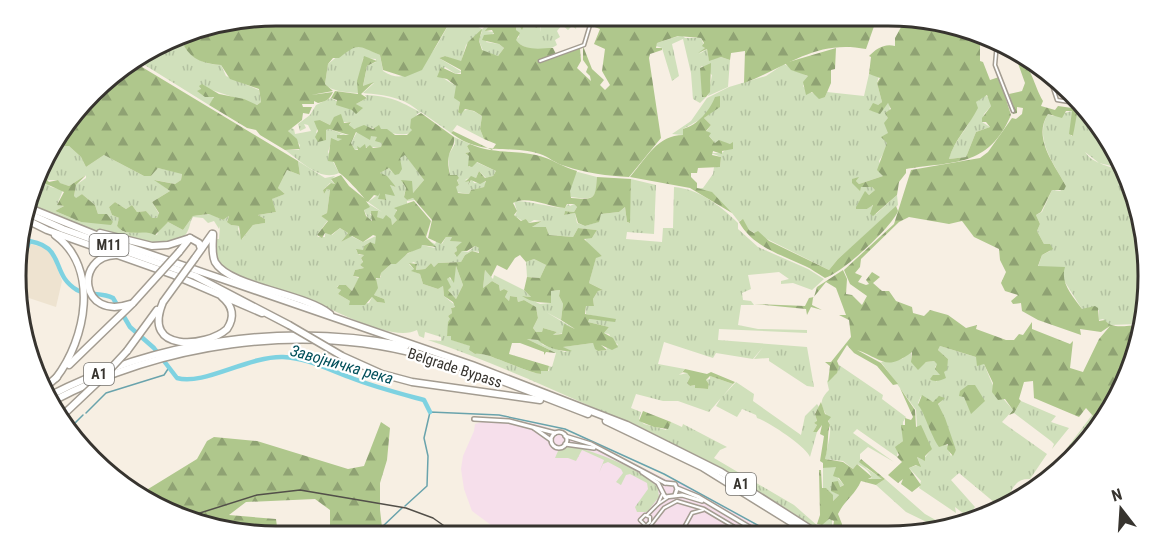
<svg xmlns="http://www.w3.org/2000/svg" width="1163" height="551" viewBox="0 0 1163 551" font-family="'Roboto Condensed',sans-serif">
	<defs>
		<pattern id="grass-tufts" width="24" height="20" patternUnits="userSpaceOnUse" patternTransform="scale(1.5)"><rect width="24" height="20" fill="#d0e0bb"/><path d="M3 7l-1-3M5 7V3M7 7l1-3M15 17l-1-3M17 17v-4M19 17l1-3" fill="none" stroke="#b3c1a1"/></pattern>
		<pattern id="forest-firs" width="22" height="20" patternUnits="userSpaceOnUse" patternTransform="scale(1.5)"><rect width="22" height="20" fill="#afc78c"/><path d="M5 1l3.5 6h-7zM16 11l3.5 6h-7z" fill="#8fa273"/></pattern>
	</defs>
	<rect width="100%" height="100%" fill="#f7efe3"/>
	<!-- commercial -->
	<path fill="#f6dfeb" d="M501,417L540,425L585,439L664,478L678,482L764,530L762,534L511,535L491,525L472,511L464,489L461,469L463,456L474,431L475,424Z"/>
	<!-- built -->
	<path fill="#eee3d0" d="M20,241L45,248L53,257L62,281L56,307L23,296L22,291L18,289Z"/>
	<!-- grass -->
	<g fill="url(#grass-tufts)" fill-rule="evenodd">
		<path d="M555,15H578L576,29L572,26L568,30L562,25L557,31L560,37L555,40L557,45C545,53 525,51 515,40L519,37L516,30L518,24L530,20L535,26L540,23L541,32V23Z"/>
		<path d="M457,16L482,29L488,24L486,31L494,32L486,42L499,44L504,48L498,56L484,53L479,41L482,31L466,45L461,62L445,56L439,58L462,72L456,74L445,67L438,75L456,86L460,102L458,112C468,108 473,110 482,116L480,129L484,139L457,125L451,133L421,112L417,114L411,133C390,139 376,122 353,129L349,126L351,122H333L330,125L320,120L316,133L329,129L349,136L340,134L342,140L331,143L328,152L339,173C320,182 301,161 285,150H299L300,145L288,131L290,128L294,129L295,134L311,131L308,125L304,124L306,128L300,131L298,124L310,115L316,105L331,98L347,107H358L356,104L367,98L365,95C391,96 399,101 420,112C403,97 386,95 363,93L374,83L363,87L367,66L376,62V59L363,58L358,93C345,92 333,92 325,84L328,64L349,47L362,46L380,55L383,71C416,93 438,43 451,20Z"/>
		<path d="M186,32L184,46C195,59 203,64 221,65L226,76L259,90L261,102L257,105L200,86L201,92L214,98L209,105L135,59Z"/>
		<path d="M682,35L685,38H701L705,48L699,54L707,49L709,60L721,57L730,60L728,87L708,96L712,75L702,66L700,68L706,97L700,103L693,99L691,73L683,39L672,44L679,76L672,81L662,48L656,46L657,43Z"/>
		<path d="M784,64L809,77L803,86L809,92L825,97L827,92L864,96L869,74L879,76L877,83L882,102L870,111H878L887,103L890,104L887,147L879,161L883,176L859,184L856,181L858,178L853,179L861,187H872L875,190L869,195L867,193L861,202L862,208L867,209L872,205L876,214L897,195L898,205L838,259L829,270L749,230L741,220L739,222L732,213L696,188H703L713,174L714,167H720L721,157L711,153H722L731,144L715,143L706,132L711,125L704,118L716,109L720,98L701,119L683,129V135L672,134L691,121L707,98L729,87L766,76Z"/>
		<path d="M984,95L990,98L991,106L984,114L982,122L990,127L976,132L966,157L949,159C954,138 975,124 976,102Z"/>
		<path d="M1077,99L1121,165L1120,168L1099,163L1085,152C1096,168 1116,164 1129,178L1148,276L1138,324L1110,325L1103,319L1099,320V310L1082,309L1056,268L1038,267L1042,255L1050,251V247L1044,244L1037,231L1040,224L1036,215L1042,212L1052,190L1060,191L1066,186C1055,165 1033,138 1048,114L1053,116L1072,111L1071,136H1073Z"/>
		<path d="M357,132L377,137L382,143L381,147H363L355,150L351,143Z"/>
		<path d="M454,137L470,144L467,146L470,152L465,153L469,156V167L476,162L496,171L493,176L486,178L479,171L476,178L471,177L465,180L469,181L468,185L472,179L474,183L487,182L484,187L471,190L469,194L456,192V187L459,185L457,179L459,178L450,175L448,156L455,144Z"/>
		<path d="M55,140L65,146L68,145L81,157L86,167L104,155L144,176H151L158,168L182,173L181,180L175,184L155,180L170,191L152,202L159,214L157,218H151L146,211L137,212L132,205L126,209L115,202L109,207L112,215L119,218L117,226C126,238 137,230 148,232C151,232 154,234 157,235L159,228L168,222L183,230L193,216L210,214L223,220L229,216L227,221L231,225L239,226L238,229L242,239L253,225L265,223V219L258,215L276,212L271,199L285,194L278,188L287,170L300,175L298,161L325,178L335,176L331,180L335,184L330,183L323,190L324,194L327,189L330,190L327,213L321,216L328,220L317,235L318,237H325V233L332,235L340,228L348,233L341,242L351,236L363,242L376,236V245L370,242L364,246L363,251L356,250L359,255H364L361,258L363,263L360,265L364,268L355,270L353,276L359,278L352,291L346,285H339L337,287L341,290L338,294L350,301V305L369,303L372,297L377,302L384,303V299L374,295L377,288L376,279L381,277V273L391,264H396L399,259L422,245L435,248L431,242L435,244L437,240L442,244L446,237H452L451,241L463,242L456,247L457,251L454,253L456,256L462,251L468,252L475,246L479,248V252L472,251L465,255L461,262L438,263L434,267L431,263L425,269L416,270L417,265L414,262L409,264L414,269L412,271L420,274L423,284L438,289L443,286L444,296L456,306L451,308L452,313L448,316L450,319L447,336H451L452,340L471,346L469,350L475,354C487,351 521,371 541,374V371H549V366L552,367L556,353L527,339L539,340L543,345L565,352L569,350L562,347L593,343L598,351L607,350L606,345L614,349L618,344L614,343L609,334L604,333L609,327L588,322V319L617,321L586,314V305L594,306L593,299L598,291L603,290L589,283L596,257L602,256L588,245L585,238H592L597,230L578,228L573,237L549,235L546,227H532L542,221L534,220L529,223L526,219L524,222L515,216L517,211L514,201C533,201 546,207 565,208L568,204L570,206L574,204L577,207L574,212L565,211L564,215L575,213L577,223L585,226L598,222L601,214L619,212L625,207L627,222L629,223L631,179L656,185L654,234L627,232L626,239L662,242L663,228H673L674,187C699,189 721,206 738,223V229L758,247L808,269L824,279L812,290L793,283L781,284V281L789,279L779,272L748,275L751,289L742,293L743,300L751,301L754,305H741L738,325L758,329L807,330V333L719,329L718,340L807,347L814,387L807,386L769,361V358L754,359L763,347L753,359L716,353L713,358L664,342L658,364L685,369L679,375L687,373L690,377L687,383L690,386L695,385V388L708,389L709,384L706,380L710,379V376L733,384L723,396L736,382L754,394L753,401L801,435L805,416L817,404L819,407L815,413L817,422L814,423L817,425L813,432H817L810,457C807,447 766,420 757,418L756,415L742,409L737,417L716,406L721,398L709,412L678,401H663L636,394L631,408L641,412L639,419L644,424L666,430L671,422L682,427L683,424L727,447L720,450L714,458L794,505L819,527L827,519L832,520V534H823C750,481 671,443 590,406C536,382 484,359 428,340L441,341V337L425,332L424,338L419,336L417,330C394,342 343,314 316,303C289,292 260,286 233,275C212,264 217,257 216,239H219L220,226L219,229L214,221L208,223L203,218L193,217C189,223 190,232 183,237C155,259 59,219 28,205L40,178L51,187L63,190L57,205L64,206L55,211L81,222L113,223L107,214H98L95,205L82,194L75,199L74,196L76,185L86,178V175L69,186L59,183L58,180H45L41,174Z"/>
		<path d="M405,154L424,180L413,193L402,182L406,188L404,196L407,200L413,198L415,200L407,201V204L396,208L397,220L392,225L386,217L383,220L377,217L375,213L370,214L374,219L369,220L364,210L367,203L382,212L368,202L380,193L379,199L385,200V194L392,191L390,185L396,187L380,173L389,168L392,172L401,166L399,158Z"/>
		<path d="M578,172L597,177C596,199 595,200 571,197L569,191L574,173Z"/>
		<path d="M534,259L546,265L540,278L527,277L526,262Z"/>
		<path d="M456,266L463,285L456,299L448,290L447,279L449,277L451,280Z"/>
		<path d="M485,270L493,279L494,275L524,290L531,297L523,296L540,304L551,303V291L560,290L559,296L563,304L561,320L546,312L573,328L564,325V333L553,335L557,332L543,328L542,332H536L533,328L538,318L536,307L524,300L518,302L517,297L510,296L509,301L505,297L508,291L504,289L500,291L499,285L492,281L483,288Z"/>
		<path d="M940,346L976,357L984,364L994,388L1013,410L1002,422L1047,454L1030,479C1017,478 1011,488 1008,500L1002,502L1005,506L1001,508L959,473L951,480L975,507L968,517L955,507L956,513L919,488L921,481L909,468L920,464L917,457L923,460L930,451C929,441 925,430 917,427L916,410L881,362L902,359L911,352V360L917,368L926,362L934,361L938,364L935,367L941,375L937,377L936,382L944,372L948,359L938,350ZM921,396L933,402L944,398L938,405L956,450L951,456L948,449L949,446L946,445L918,403Z"/>
		<path d="M839,365L883,395L882,399L906,417L903,422V441L899,444L897,457L857,429L853,433L894,462L868,447L860,454V460L867,469L883,479L880,481L868,479L872,478C870,471 864,467 857,464L853,469L843,461L825,459C827,448 831,435 830,427C828,409 813,406 829,390L827,381L835,375Z"/>
		<path d="M1021,401L1056,416L1051,422L1069,428L1052,449L1054,444L1051,441L1014,413Z"/>
		<path d="M1092,415L1100,424L1094,434L1084,428L1076,439L1083,445L1053,476L1049,472Z"/>
		<path d="M570,446C593,450 644,470 658,488L659,497L647,512H637L635,507L648,489L647,483L630,474L626,475L621,485L616,482L623,473L621,469L608,462L603,464L599,473L604,460L582,450L576,461L568,458H555L558,451Z"/>
		<path d="M828,467H836L838,478L844,485L839,487L838,481L834,492L839,495L833,501V496L827,489H823V468Z"/>
		<path d="M885,479L925,514L948,527L941,529L906,512L876,485Z"/>
	</g>
	<!-- forest -->
	<g fill="url(#forest-firs)" fill-rule="evenodd">
		<path d="M276,15H360L362,19L370,20L375,15H383L392,23L400,15H458L451,20L422,70L405,77L383,70L380,55C357,46 360,42 339,58H333L328,64L325,84L333,91L311,95L333,92C329,100 327,101 318,103L314,101V104H302L303,107H312L309,114L303,113L302,120L288,131L297,139L300,149L285,150L260,135L256,130L247,128L209,105L214,97H205L197,91L201,89L199,86L202,84L219,94L244,99L257,105L261,102L259,89L230,79L221,65C205,64 192,60 184,46L186,32L191,29Z"/>
		<path d="M496,15H540L537,28L530,25V20L526,21L522,30L519,25H517L516,30L520,33L516,40C525,52 542,48 553,48L557,56L580,48L581,61L577,68L591,81L590,76L586,72L588,67L583,60V46L592,69L604,80L600,85L605,90L610,85L602,71L605,49L594,44L600,29L592,26L594,15H878L866,49C816,39 787,67 744,83L745,51L731,53L730,60L721,57L709,61L707,49L698,53L705,48L702,46L704,43L701,38L678,36L657,43L656,48H662V50L650,54L649,58L661,138L629,177C608,176 585,173 565,166C556,164 549,157 540,154C508,144 483,157 451,133L453,131L492,150L496,144L484,139L480,129L482,116L474,111L465,109L461,114L458,112L460,102L454,98L456,86L447,79L437,77L441,67L456,74H461V70L439,58L445,56L461,61L468,42L482,29L479,41L482,50L498,56L504,48L499,44L482,40L484,35L494,34L492,30L485,31Z"/>
		<path d="M904,18L973,32L979,42L982,34L985,35V41L980,45V61L983,62L990,80L999,77L1011,115C988,168 953,161 906,169V173L899,182L897,195L873,216L870,214L873,205L867,209H856V207L865,191L869,195L875,190L872,187H861L860,191L852,183V179L859,177L856,181L859,184L883,176L877,170L887,143L881,137L888,133L884,123L888,118L885,113L891,109L888,103L880,114L869,110L873,103L878,105L882,102L877,83L880,78L869,74L871,57L869,56C876,49 884,43 895,46V38L905,20L898,19ZM987,95L991,106L982,118V122H986L990,127L976,132L966,157L949,159C954,140 969,126 978,108L976,102Z"/>
		<path d="M836,48L835,69L831,70V83L825,97L819,99L812,92L806,95L803,82L808,76L791,70L785,63Z"/>
		<path d="M1014,52C1032,65 1033,84 1043,101L1041,106L1055,110L1058,106L1072,108L1075,102L1078,108L1073,136L1069,134L1072,111H1066L1062,118L1048,114C1032,138 1055,165 1066,186L1064,190H1052L1041,212L1036,215L1040,224L1037,231L1044,244H1050L1053,249L1042,255L1038,266L1065,267C1060,283 1072,295 1082,309L1095,306L1098,308L1099,321L1105,320C1111,329 1124,326 1138,325L1128,376L1100,424L1086,408L1079,417L1034,398L1033,381L1024,382L1019,399L1021,401L1014,413L1009,415L1013,410L1005,399L998,400L992,392L993,383L984,364L977,366L976,357L940,346L938,350L948,359L947,370L944,372L946,378C942,380 934,383 930,379L933,375H940L935,369L937,364L934,361L926,362L918,370L911,362L912,352C885,372 883,359 857,350L881,363L898,384L893,385L877,366L854,353L847,345L837,361L839,366L837,373L828,382L830,366L825,362H831L851,337L849,320L839,315H846L836,288L826,282L813,298L812,305L822,310L811,307L807,315L806,309L754,304L805,306L809,298L814,297L817,287L843,270L847,279L846,294L852,295L862,305L867,296L850,284L844,270L894,224L911,170L980,158L988,152L1012,118L1016,119L1022,114L1023,108L1017,107V113L1013,114L1009,94L1022,91L1025,83ZM909,217L949,224L962,221L974,237L999,249L1000,260L1006,272L1001,283L1005,291L1018,295L1011,301L1013,304L1021,303L1022,311L1038,320L1081,335L1080,329L1101,332L1110,326L1099,339L1083,372L1070,368L1073,341L1070,344L1032,329V322L1023,335L1019,334L1014,340H1006L976,329L977,325L966,328L948,315L930,310L924,316L913,313L912,307L896,301L889,291H882L873,283L880,277L872,272L866,280L869,284L866,285L858,282L862,276L855,273L860,267L861,259L899,222Z"/>
		<path d="M364,56L377,61L367,66L363,86L374,82L361,94L367,98L356,104L363,108L356,114L352,110L336,105L337,100L331,98L335,91L358,94L357,81Z"/>
		<path d="M132,61L298,161L300,175L287,170L278,188L285,194L272,199L276,212L258,215L265,219V223L253,225L241,240L239,226L231,225L227,222L229,216L223,220L209,214L193,216L183,230L168,222L155,235C142,228 127,239 117,226L119,218L112,215L109,207L115,202L126,209L132,205L137,212L146,211L152,218H157L159,213L152,202L170,191L154,180L175,184L181,180L182,174L158,168L151,176H144L104,155L86,167L81,157L69,146H65L55,140L59,131L117,69Z"/>
		<path d="M711,63L710,92L706,97H702L700,68Z"/>
		<path d="M720,96V107L704,118L711,125L706,131L711,133L709,136L715,143L719,140L730,144L733,142V149L722,151V154L713,151L712,155L721,157L720,167L698,168L697,173H691V177L697,183V188L712,192L732,213L690,188L630,177C647,157 658,135 683,135V129C698,125 710,110 715,97Z"/>
		<path d="M421,113L454,137C455,145 451,148 449,155C447,161 449,170 450,175H457L459,178L457,180L459,185L456,187L458,193L469,194L471,190L484,187L486,181L480,184L471,180L468,185L469,181L465,182L471,176L476,178L479,171L485,178L493,176L496,171L477,162L472,167L468,166L469,156L465,153L470,152L467,146L470,144C492,154 513,150 536,155C551,158 562,167 577,171L570,191L571,198C596,200 595,199 597,177L631,179L630,223L627,222L625,207L619,212L601,214L599,222L585,226L578,223L575,213L564,215L565,211L574,212L577,207L574,204H567L565,208C549,207 526,195 513,203L517,211L514,215L521,221L526,219L529,223L542,221L532,227H546L549,235L573,237L578,228L597,230L592,238L584,239L602,256L596,258L589,283L603,290L598,291L593,299L594,306H586L585,314L616,319L615,322L589,319L588,322L609,327L604,333L613,338L618,347L612,350L601,345L607,350L598,351L595,349L593,343L563,347L572,351C565,352 546,349 538,340L527,339L556,353L546,352L544,355V352L520,343H512L509,354L549,366L548,371H541V374C522,371 486,351 475,354L469,350L470,346L451,340V336H447L448,322L450,319L448,316L452,313L451,308L455,307L453,302L444,296L443,286L438,289L423,284L420,274L411,271L414,269L409,263L417,264L416,270L425,269L431,263L434,267L438,263L461,262L465,255L472,251L479,253V248L475,246L467,251H462L457,257L454,253L457,251L456,247L462,242L450,241L452,237H446L441,244L428,238L432,220L413,198L407,200L404,197L406,188L401,180L412,181L413,193L424,180L405,155L400,158L402,169L399,174L395,175L389,168L380,173L387,176L396,187L390,185L395,196L385,194L386,200L378,199L380,193L378,196L374,195L368,202L366,201L370,207L364,210L366,216L372,221L371,211H378L377,217L383,219L386,215L391,219L392,225L397,220L394,216L397,210L394,208L414,201L431,221L426,237L436,247L422,245L421,248L408,253L396,264H391L381,273L380,278H376L378,288L374,295L384,299L385,303L377,302L372,297L365,305H349L350,301L338,294L341,290L337,288L339,285H346L352,291L359,277L353,276L355,270L364,268L360,265L363,262L361,258L364,255L358,254L356,249L363,250L364,246L370,242L375,244L376,236L373,235L363,242L352,236L341,242L348,233L340,228L331,235L325,233L322,238L317,235L328,221L321,216L327,213L330,190L327,189L324,194L323,190L331,183L335,184L331,179L341,175L349,186L365,199C361,194 344,175 339,173L334,162L328,161L331,138L338,141L342,139L337,138V135H349L329,129L326,130V140L318,142L315,137L318,131L314,121L320,120L330,125L334,117L341,114L344,123L351,122L349,125L354,129L364,125L373,129L379,125L381,129H387L395,135H407L412,130L410,128L411,119ZM356,132L370,140L371,136L377,137L375,141L382,143L381,147L373,148L370,145L366,148L365,144L360,148L357,146L358,150H355L351,143ZM520,255L526,262L534,259L546,265L540,278L527,277L524,290L531,297L522,296C533,303 539,302 551,303V291L560,290L559,296L563,304L561,320L575,329L564,324L562,334L553,335L557,332L543,328L542,332H536L533,328L538,318L536,307L524,300L518,302L517,297L510,296L509,301L505,297L508,291L504,289L500,291L499,285L492,281L483,288L485,270L491,277L497,265L507,270L515,258ZM456,266L463,285L456,299L448,290L451,287L447,279L450,277L454,283Z"/>
		<path d="M41,174L49,182L58,180L60,183L69,186L86,175L76,185L74,196L76,198L82,194L95,205L98,214H107L113,222L111,225L81,222L55,211L64,206L57,205L64,192L42,182L39,178Z"/>
		<path d="M896,206L898,211C892,227 842,273 825,278C818,274 812,269 805,266C780,254 753,247 739,222L743,219L749,230L754,233L758,231L769,241L829,270L838,259Z"/>
		<path d="M685,369L707,374L711,372L735,382L733,384L710,376L706,380L709,384L708,389L695,388V385L690,386L687,383L690,377L687,373L682,372L679,376Z"/>
		<path d="M968,385H975L985,401L971,414L964,397L959,396L960,391Z"/>
		<path d="M900,388L915,410L916,427L921,425L932,449L925,456V461L917,457L921,467L916,465L909,468L921,485L912,492L901,484L903,479L898,483L888,475L902,462L897,457L899,455L895,447L903,441L901,425H905V418L911,420L913,417Z"/>
		<path d="M922,395L933,402L939,396L945,398L938,404L945,418L956,450L953,456L947,449L948,444L939,447C931,436 923,409 918,405Z"/>
		<path d="M821,402L825,414L831,417L828,421L830,425C827,431 829,447 825,459L843,462L853,469L857,464L872,477L868,479H882L859,462L861,459L885,479L876,485L861,481C855,495 844,501 838,514L842,524V534H832L834,521L829,519L822,525L817,524L820,515L819,470H821L822,488H826L833,495V501L839,495L831,491L832,482L838,481L840,487L844,485L839,478L833,476L836,467L823,468V463L820,461L824,436L820,434L822,425L817,432H813L817,425L814,423L817,421L815,414Z"/>
		<path d="M643,411L671,422L668,429L654,427L639,421Z"/>
		<path d="M381,422L390,428L387,460L380,483V510L383,536H330V510L315,499L246,502L229,515L276,519L278,535L175,516L140,494L197,459L207,441L214,437L257,441L348,469L364,466Z"/>
	</g>
	<g fill="none" stroke-linecap="round" stroke-linejoin="round">
		<!-- stream -->
		<g stroke="#69a3ac" stroke-width="1.5">
			<path d="M86,413L106,393L164,375L168,369"/>
			<path d="M70,428L83,415"/>
			<path d="M405,506L427,486L428,456L424,438L430,412L499,415L565,429L664,474L774,534"/>
			<path d="M378,536L382,527L402,508"/>
		</g>
		<!-- canal -->
		<g stroke="#7ed2e1" stroke-width="3">
			<path d="M26,253L30,241"/>
			<path d="M24,260V267"/>
			<path d="M24,278V279"/>
			<path d="M25,297V306"/>
			<path d="M23,327L25,309"/>
		</g>
		<!-- river -->
		<path stroke="#7ed2e1" stroke-width="4.5" d="M20,240C69,243 48,273 77,290C88,296 102,292 113,298L130,327L154,348L177,378C203,386 248,356 283,357C307,358 327,369 349,377C374,387 398,393 424,400L430,412"/>
		<defs>
			<g id="minor">
				<path d="M997,42L995,65L1013,111"/>
				<path d="M540,61L584,45L593,15"/>
				<path d="M1037,71L1052,85L1057,100L1069,102L1077,99"/>
				<path d="M658,504L667,498"/>
				<path d="M647,515L658,504L662,495"/>
				<path d="M638,534L650,522V517L645,515L640,520L645,525"/>
				<path d="M643,535L664,508L677,501L704,509L746,534"/>
				<path d="M680,535L692,513L703,510"/>
			</g>
			<g id="tertiary">
				<path d="M474,419L509,421L555,433"/>
				<path d="M534,428L551,440"/>
				<circle cx="559" cy="440" r="8"/>
				<path d="M565,436L591,444L665,483"/>
				<path d="M565,444L594,448"/>
				<path d="M642,472L658,483L665,497L682,495L702,501"/>
				<path d="M665,483L675,484L677,489L675,495"/>
				<path d="M677,488L699,497L761,534"/>
				<path d="M746,526L756,534"/>
			</g>
			<g id="motorway">
				<path d="M27,207L106,239L472,365L627,425L721,472L818,534"/>
				<path d="M25,212L63,229L195,276L289,325"/>
				<path d="M23,218L47,230L174,275L262,313"/>
				<path d="M100,233L152,246L168,245L190,238L199,243L201,249"/>
				<path d="M213,234C213,243 211,253 215,262C229,287 304,293 330,314"/>
				<path d="M55,235C100,268 86,339 56,378"/>
				<path d="M179,252L190,238"/>
				<path d="M116,255C74,256 80,321 130,304"/>
				<path d="M195,258L212,234"/>
				<path d="M163,302C141,354 207,347 227,329C235,317 233,306 222,297"/>
				<path d="M127,351L157,310"/>
				<path d="M342,356L382,374L412,382L540,400"/>
				<path d="M69,365L133,303"/>
				<path d="M42,390L57,377"/>
				<path d="M47,397C156,340 285,322 406,346"/>
				<path d="M51,402C161,344 299,322 421,355C478,370 533,393 588,414"/>
				<path d="M606,421L702,467L810,534"/>
			</g>
		</defs>
		<!-- minor casing -->
		<use href="#minor" stroke="#a39c91" stroke-width="5"/>
		<!-- tertiary casing -->
		<use href="#tertiary" stroke="#a39c91" stroke-width="6"/>
		<!-- motorway casing -->
		<use href="#motorway" stroke="#a39c91" stroke-width="9"/>
		<!-- minor -->
		<use href="#minor" stroke="#fff" stroke-width="2"/>
		<!-- tertiary -->
		<use href="#tertiary" stroke="#fff" stroke-width="3"/>
		<!-- motorway -->
		<use href="#motorway" stroke="#fff" stroke-width="6"/>
		<!-- rail -->
		<path stroke="#524f49" stroke-width="1.5" d="M184,518L257,495L300,490L406,508L433,518L457,535"/>
		<defs>
			<g id="motorway-bridge">
				<path d="M163,302L195,258"/>
				<path d="M133,303L179,252"/>
				<path d="M289,325L342,356"/>
				<path d="M64,414L101,379L127,351"/>
			</g>
		</defs>
		<!-- motorway-bridge casing -->
		<use href="#motorway-bridge" stroke="#a39c91" stroke-width="9" stroke-linecap="butt"/>
		<!-- motorway-bridge -->
		<use href="#motorway-bridge" stroke="#fff" stroke-width="6"/>
	</g>
	<g text-anchor="middle" stroke-width="4.5" stroke-linejoin="round" paint-order="stroke">
		<!-- shield labels -->
		<g fill="#fff" stroke="#73716d" stroke-width="1.5">
			<rect x="89.5" y="234" width="39" height="22" rx="4.5"/>
			<rect x="84" y="363" width="30" height="22" rx="4.5"/>
			<rect x="726" y="473" width="30" height="22" rx="4.5"/>
		</g>
		<g font-size="14" font-weight="bold" fill="#37342f">
			<text x="109" y="250">M11</text>
			<text x="99" y="379">A1</text>
			<text x="741" y="489">A1</text>
		</g>
		<!-- street labels -->
		<g font-size="15" fill="#37342f" stroke="#fff">
			<text transform="translate(455 368) rotate(18)" y="5">Belgrade Bypass</text>
		</g>
		<!-- water labels -->
		<g font-size="16" font-style="italic" fill="#004f5a" stroke="#fff">
			<text transform="translate(342 364) rotate(16)" y="6">Завојничка река</text>
		</g>
	</g>
	<!-- crop -->
	<path d="M0 0H1163V551H0ZM276 26H888A250 250 0 0 1 1138 276V276A250 250 0 0 1 888 526H276A250 250 0 0 1 26 276V276A250 250 0 0 1 276 26Z" fill="#fff" fill-rule="evenodd"/>
	<path fill="none" stroke="#37342f" stroke-width="3" d="M276 26H888A250 250 0 0 1 1138 276V276A250 250 0 0 1 888 526H276A250 250 0 0 1 26 276V276A250 250 0 0 1 276 26Z"/>
	<!-- north arrow -->
	<g transform="translate(1121 509) rotate(343)" stroke="#ffffff" stroke-width="4.5" paint-order="stroke">
	<path d="M0-4.5L10 22L0 15L-10 22Z" fill="#37342f"/>
	<text y="-9" font-size="16" font-weight="bold" text-anchor="middle" fill="#37342f">N</text>
	</g>
</svg>
